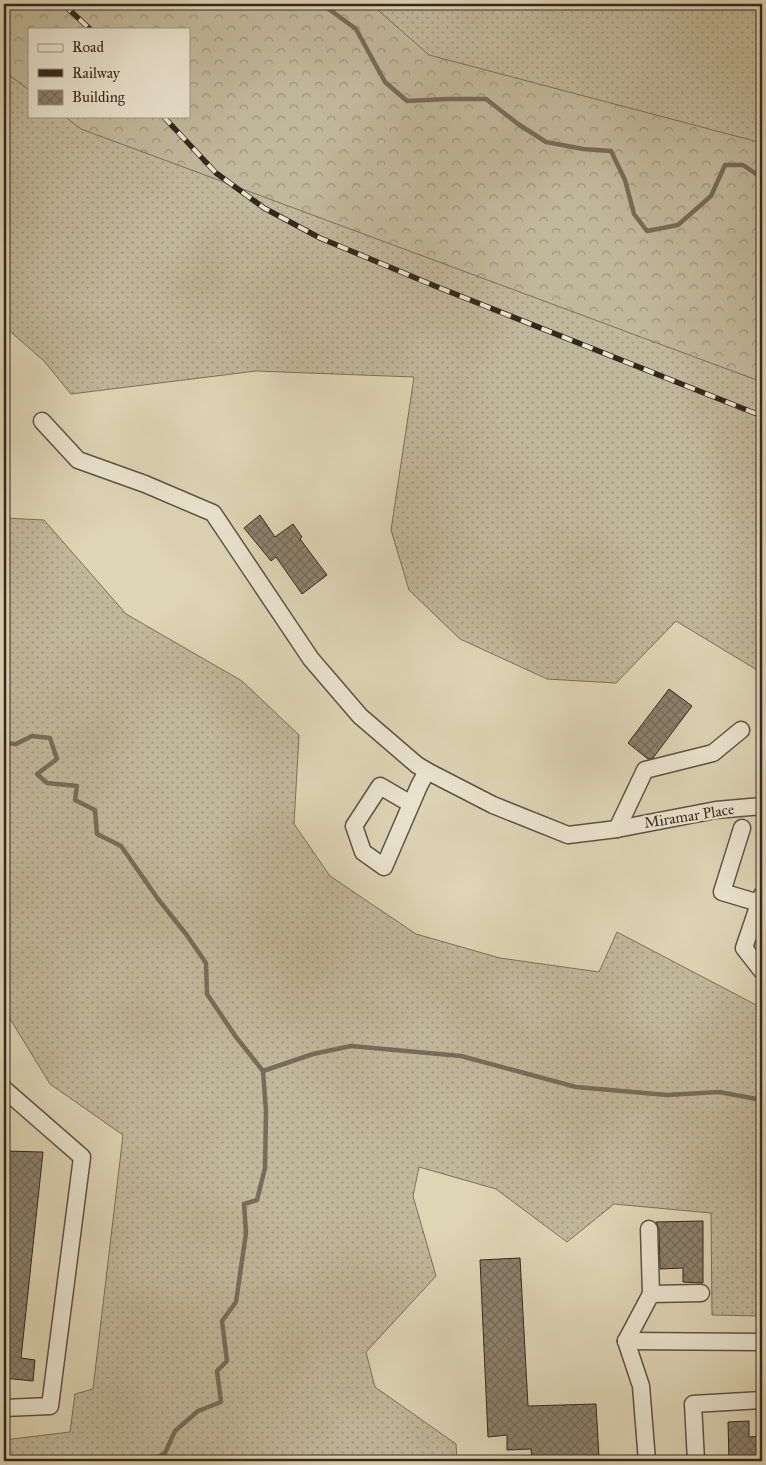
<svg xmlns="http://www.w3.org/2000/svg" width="766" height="1465" viewBox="0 0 766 1465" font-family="'IM FELL Great Primer',serif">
	<defs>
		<pattern id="grass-dots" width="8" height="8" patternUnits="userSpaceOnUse" patternTransform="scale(1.25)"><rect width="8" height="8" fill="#c1b89b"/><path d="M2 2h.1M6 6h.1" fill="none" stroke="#9e967e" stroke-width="1.8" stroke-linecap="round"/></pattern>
		<pattern id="forest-crowns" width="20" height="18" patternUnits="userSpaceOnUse" patternTransform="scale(1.25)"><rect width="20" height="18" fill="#c1b89b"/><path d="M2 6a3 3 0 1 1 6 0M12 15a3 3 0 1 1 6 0" fill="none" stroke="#9e967e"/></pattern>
		<pattern id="building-cross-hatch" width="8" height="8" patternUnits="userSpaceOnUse" patternTransform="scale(1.25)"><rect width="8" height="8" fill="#8c826d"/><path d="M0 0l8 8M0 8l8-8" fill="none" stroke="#736a59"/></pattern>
	</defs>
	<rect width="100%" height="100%" fill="#ded5b5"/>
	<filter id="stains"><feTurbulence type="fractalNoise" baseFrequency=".004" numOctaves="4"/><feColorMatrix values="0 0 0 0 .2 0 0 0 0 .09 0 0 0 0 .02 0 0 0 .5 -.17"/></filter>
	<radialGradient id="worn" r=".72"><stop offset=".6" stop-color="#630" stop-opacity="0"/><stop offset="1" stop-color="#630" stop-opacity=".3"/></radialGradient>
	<!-- grass -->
	<g fill="url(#grass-dots)" stroke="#7a705c" fill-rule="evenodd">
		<path d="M4,4H762V673L676,621L616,683L547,679L460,639L409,590L391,530L414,377L256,371L71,394L44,361L4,326ZM29,29H189V116H29Z"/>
		<path d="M4,518L44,520L126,614L242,681L299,735L294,824L330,876L416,934L500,958L599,972L617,932L762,1008V1316L712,1315L711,1213L614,1204L567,1242L496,1189L419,1167L413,1196L436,1276L366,1352L375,1387L456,1444L457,1461H4V1440L70,1432L75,1394L93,1389L123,1135L50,1084L4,1009Z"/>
	</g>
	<!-- forest -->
	<path fill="url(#forest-crowns)" stroke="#7a705c" d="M4,4H371L429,55L762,143V382L81,129L64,116H189V29H29V90L4,71Z"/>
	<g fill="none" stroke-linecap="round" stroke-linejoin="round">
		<!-- stream -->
		<g stroke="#776c5a" stroke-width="4.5">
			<path d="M322,4L356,29L385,82L407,101L448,99H486L518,124L546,142L583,149L611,151L625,180L634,214L647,231L678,225L711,196L725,165H743L762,178"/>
			<path d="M4,743L16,744L32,736L50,738L57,759L37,774L47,783L77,786L75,800L95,810L97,834L121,846L158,899L186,934L206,963L207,994L236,1037L263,1071L266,1111L265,1168L257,1200L244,1204L246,1233L236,1302L222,1321L227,1361L217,1371L221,1402L198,1411L175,1431L165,1453L152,1461"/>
			<path d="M263,1071L313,1054L351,1046L461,1056L576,1087L667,1095L719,1092L762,1100"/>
		</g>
	</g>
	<!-- building -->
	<g fill="url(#building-cross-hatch)" stroke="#34281e">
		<path d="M260,515L275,537L293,524L302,537L300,539L327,575L302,594L276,557L271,561L244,528Z"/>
		<path d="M669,689L692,706L653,758L648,759L628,743Z"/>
		<path d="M4,1151L43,1152L21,1358L35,1360L33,1381L4,1378Z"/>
		<path d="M703,1221V1283L683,1282V1268L660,1269L659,1229L656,1222Z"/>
		<path d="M520,1258L528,1406L596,1404L599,1458L532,1461L531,1449L507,1450V1435L488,1437L480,1260Z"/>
		<path d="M749,1421V1437L762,1436V1461H729L728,1422Z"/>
	</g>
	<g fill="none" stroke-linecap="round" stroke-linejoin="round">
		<defs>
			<g id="minor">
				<path d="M42,421L78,460L145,484L213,513L311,659L360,716L417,765L427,771L493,805L568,835L617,829L716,810L762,806"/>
				<path d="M411,804L380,786L354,826L363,852L384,867L419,786L427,771"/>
				<path d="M742,828L722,892L759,903"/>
				<path d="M617,829L645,770L713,753L741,730"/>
				<path d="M762,895L744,948L762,971"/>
				<path d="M4,1089L82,1157L50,1406L4,1408"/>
				<path d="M649,1229L651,1294"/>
				<path d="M626,1341L762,1342"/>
				<path d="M626,1341L641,1386L647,1461"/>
				<path d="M626,1341L651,1294L701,1293"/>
				<path d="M696,1461L693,1404L762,1400"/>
			</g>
		</defs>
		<!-- minor casing -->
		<use href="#minor" stroke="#5e5344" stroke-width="19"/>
		<!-- minor -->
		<use href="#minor" stroke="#eae4cf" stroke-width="16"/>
		<defs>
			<g id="rail">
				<path d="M63,4L90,29"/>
				<path d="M163,116L216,173L264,208L320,238L435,286L762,416"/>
			</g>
		</defs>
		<!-- rail casing -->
		<use href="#rail" stroke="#34281e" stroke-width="5.5"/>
		<!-- rail -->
		<use href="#rail" stroke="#eae4cf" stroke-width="4" stroke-dasharray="11" stroke-linecap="butt"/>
	</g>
	<g text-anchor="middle" stroke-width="4.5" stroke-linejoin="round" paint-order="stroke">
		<!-- street labels -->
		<g font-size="15" fill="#34281e" stroke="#eae4cf">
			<text transform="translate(689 816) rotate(-9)" y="5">Miramar Place</text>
		</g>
	</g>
	<!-- margin -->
	<rect width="766" height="1465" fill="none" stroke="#ded5b5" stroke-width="20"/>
	<rect x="5" y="5" width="756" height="1455" fill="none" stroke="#34281e" stroke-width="2.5"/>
	<rect x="10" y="10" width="746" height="1445" fill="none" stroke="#34281e"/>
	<!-- legend -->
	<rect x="28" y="28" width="162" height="90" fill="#eae4cf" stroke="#a19988"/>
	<rect x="38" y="44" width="25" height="8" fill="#eae4cf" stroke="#a19988"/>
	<text x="72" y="52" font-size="15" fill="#34281e">Road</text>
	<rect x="38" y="69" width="25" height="8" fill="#34281e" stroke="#a19988"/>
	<text x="72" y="78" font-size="15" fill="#34281e">Railway</text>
	<rect x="38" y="90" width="25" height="15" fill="url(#building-cross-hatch)" stroke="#a19988"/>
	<text x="72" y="102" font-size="15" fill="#34281e">Building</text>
	<rect width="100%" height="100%" filter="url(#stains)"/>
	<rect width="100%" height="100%" fill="url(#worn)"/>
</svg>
